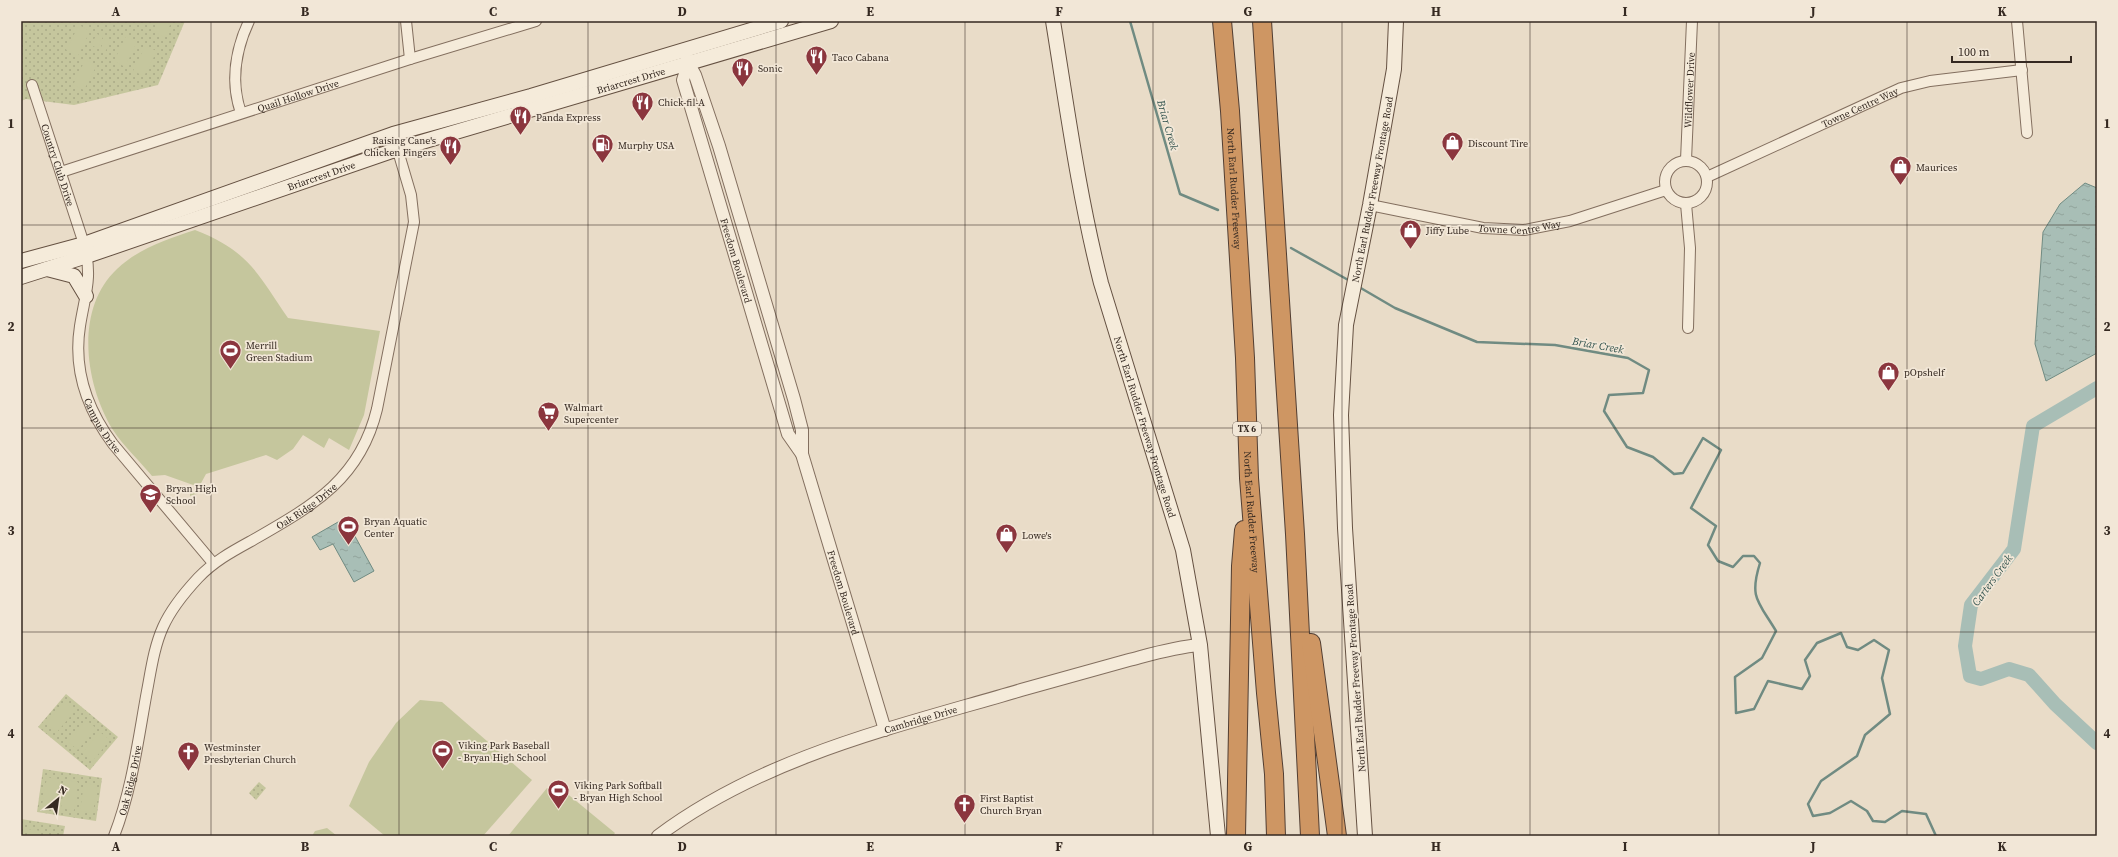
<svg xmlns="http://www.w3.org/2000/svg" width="2118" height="857" viewBox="0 0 2118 857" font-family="'Source Serif 4',serif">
	<defs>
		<pattern id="grass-dots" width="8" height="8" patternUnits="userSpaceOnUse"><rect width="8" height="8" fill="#c5c69d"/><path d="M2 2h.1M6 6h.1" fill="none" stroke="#aaaa87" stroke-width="1.8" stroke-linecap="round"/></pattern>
		<pattern id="water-ripples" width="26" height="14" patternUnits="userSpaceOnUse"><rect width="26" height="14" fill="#a8beb6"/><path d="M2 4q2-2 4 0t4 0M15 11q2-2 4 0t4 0" fill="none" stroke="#91a39c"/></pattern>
	</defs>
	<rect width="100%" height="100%" fill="#e9dcc8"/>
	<!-- grass -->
	<g fill="url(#grass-dots)">
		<path d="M21,21H185L158,85L74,105L26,99L21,101Z"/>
		<path d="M66,694L118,737L90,770L38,727Z"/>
		<path d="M43,769L102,778L96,821L37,812Z"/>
		<path d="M259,782L266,788L256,800L249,793Z"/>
		<path d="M21,819L65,826L63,836H21Z"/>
	</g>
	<!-- garden -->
	<g fill="#c5c69d">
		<path d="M158,21H172L164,37L153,31Z"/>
		<path d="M79,25L90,31L78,56L66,50Z"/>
		<path d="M97,34L103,37L97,48L91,45Z"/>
		<path d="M126,36L137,42L125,67L114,61Z"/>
		<path d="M105,38L111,41L105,52L100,50Z"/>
		<path d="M145,46L157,51L144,76L133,71Z"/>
		<path d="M85,60L97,65L84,90L73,85Z"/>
		<path d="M195,230C249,251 257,273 288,318L380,331L364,415L349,450L329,438L324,448L303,435L293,449L277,460L266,455L206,474L200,485L203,492L190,496V493L197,491L196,486L165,475L152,476C140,461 124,447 113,430C85,385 74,309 117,269C139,248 168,239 195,230Z"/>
		<path d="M420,700L442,702L532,780L483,836H385L349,806L369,762L396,723Z"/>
		<path d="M64,702L75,711L57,732L46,724Z"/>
		<path d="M86,720L96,728L78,750L68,742Z"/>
		<path d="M100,732L110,740L92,762L82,753Z"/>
		<path d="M47,777L60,780L55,808L42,805Z"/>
		<path d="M65,780L78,782L74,811L61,808Z"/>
		<path d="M84,783L97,785L93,813L80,811Z"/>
		<path d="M559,787L615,833L613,836H508L547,788Z"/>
		<path d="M327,828L337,836H312L315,831Z"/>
		<path d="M28,829L41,831L40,836H27Z"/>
	</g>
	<!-- water -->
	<g fill="url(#water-ripples)" stroke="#708b82">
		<path d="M2085,183L2097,188V353L2046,381L2035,344L2043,232L2060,204Z"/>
		<path d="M345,518L374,571L354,582L333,544L320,550L312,537Z"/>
	</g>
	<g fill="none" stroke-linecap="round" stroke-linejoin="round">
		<!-- stream -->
		<g stroke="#708b82" stroke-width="2.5">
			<path d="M1130,21L1180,194L1218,210"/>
			<path d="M1291,248L1350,281"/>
			<path d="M1359,287L1395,308L1477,342L1555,345L1628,358L1649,370L1643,393L1609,395L1604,411L1627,447L1653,457L1674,474L1683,473L1703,438L1721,450L1691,508L1716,526L1708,545L1718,561L1733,567L1743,556H1754L1760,563C1749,598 1758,601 1776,631L1762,658L1735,677L1736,713L1754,709L1768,681L1802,689L1810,676L1805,660L1817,643L1841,633L1847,647L1858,650L1874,640L1889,650L1882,678L1890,714L1865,735L1857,756L1821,781L1808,804L1813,816L1830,813L1851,801L1867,811L1873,821L1885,822L1902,811L1926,814L1936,836"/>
		</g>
		<!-- river -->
		<path stroke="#a8beb6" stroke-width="14" d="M2097,388L2033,426L2014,549L1971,605L1965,646L1970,676L1981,679L2009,669L2029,675L2055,704L2097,743"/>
		<defs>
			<g id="minor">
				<path d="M406,21L410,59"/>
				<path d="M2017,21L2027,133"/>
				<path id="s1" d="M32,85L84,244C93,278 85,294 80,326C73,370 87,409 113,444L213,563"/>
				<path d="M241,113C230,81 235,51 249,21"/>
				<path id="s2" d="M1686,160L1692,21"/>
				<circle cx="1686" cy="182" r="21"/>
				<path id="s3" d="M61,172L410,59L536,21"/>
				<path id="s4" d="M1707,177L1901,88L1930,81L2022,70"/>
				<path d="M1686,204L1690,248L1688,328"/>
				<path id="s5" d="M1370,205L1483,228L1524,230L1570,221L1666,190"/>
				<path id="s6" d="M114,836C132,790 138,740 147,691C151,670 154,647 163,627C171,609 185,592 198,578C214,561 233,551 253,540C312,506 360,480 377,409L414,222L411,195L393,134"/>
			</g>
			<g id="tertiary">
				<path d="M687,60L695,75L719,146L794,399L802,430V454"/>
				<path id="s7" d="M688,64L683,80L788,434L802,454L885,730"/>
				<path id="s8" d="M658,836C765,756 896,727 1021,690C1057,680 1093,670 1129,660C1152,654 1175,647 1200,645"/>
			</g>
			<g id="secondary">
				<path id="s9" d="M1053,21C1067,108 1079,197 1101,283L1183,550L1200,645L1218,836"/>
				<path d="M21,261L84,244L393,134L531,96L781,21"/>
				<path d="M47,269L74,276L86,296"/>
				<path id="s10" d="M21,277L87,256L398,149L831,21"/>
				<path id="s11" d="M1365,836L1345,528L1341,415L1346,325L1370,205L1394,69L1396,21"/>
			</g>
			<g id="motorway">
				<path id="s12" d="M1222,21L1230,111L1245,358L1249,478L1266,693L1274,774L1276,836"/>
				<path d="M1262,21L1295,534L1310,836"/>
				<path d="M1311,643L1337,836"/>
				<path d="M1236,836L1241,566L1244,530"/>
			</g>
		</defs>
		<!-- minor casing -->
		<use href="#minor" stroke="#836f5f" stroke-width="12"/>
		<!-- tertiary casing -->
		<use href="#tertiary" stroke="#836f5f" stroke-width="14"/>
		<!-- secondary casing -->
		<use href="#secondary" stroke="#655142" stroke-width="16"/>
		<!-- motorway casing -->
		<use href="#motorway" stroke="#523e32" stroke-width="20"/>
		<!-- minor -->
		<use href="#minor" stroke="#f5ebda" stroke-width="10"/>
		<!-- tertiary -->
		<use href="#tertiary" stroke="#f5ebda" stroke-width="12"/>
		<!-- secondary -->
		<use href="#secondary" stroke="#f5ebda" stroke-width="14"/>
		<!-- motorway -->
		<use href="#motorway" stroke="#ce9663" stroke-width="18"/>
	</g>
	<!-- grid -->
	<path fill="none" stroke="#352921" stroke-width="1" stroke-opacity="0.55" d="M211,21V836M399,21V836M588,21V836M776,21V836M965,21V836M1153,21V836M1342,21V836M1530,21V836M1719,21V836M1907,21V836M21,225H2097M21,428H2097M21,632H2097"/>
	<!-- icons -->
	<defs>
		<symbol id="restaurant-pin" viewBox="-11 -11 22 30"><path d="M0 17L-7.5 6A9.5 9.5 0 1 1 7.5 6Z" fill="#8b363e" stroke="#f2e7d7"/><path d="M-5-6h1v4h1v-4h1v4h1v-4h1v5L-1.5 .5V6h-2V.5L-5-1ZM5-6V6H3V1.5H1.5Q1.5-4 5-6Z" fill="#fff"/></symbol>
		<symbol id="shop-pin" viewBox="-11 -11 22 30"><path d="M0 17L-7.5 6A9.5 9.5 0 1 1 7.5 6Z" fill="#8b363e" stroke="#f2e7d7"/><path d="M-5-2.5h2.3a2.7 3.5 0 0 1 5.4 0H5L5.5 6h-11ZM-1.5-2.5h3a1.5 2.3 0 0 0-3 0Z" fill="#fff"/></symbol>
		<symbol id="fuel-pin" viewBox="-11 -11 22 30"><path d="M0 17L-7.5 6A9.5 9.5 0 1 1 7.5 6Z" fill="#8b363e" stroke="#f2e7d7"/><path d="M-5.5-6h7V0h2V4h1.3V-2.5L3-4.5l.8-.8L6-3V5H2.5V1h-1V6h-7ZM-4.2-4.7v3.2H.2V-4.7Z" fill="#fff"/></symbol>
		<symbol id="stadium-pin" viewBox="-11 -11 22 30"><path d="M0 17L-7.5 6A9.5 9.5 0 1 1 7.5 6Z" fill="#8b363e" stroke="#f2e7d7"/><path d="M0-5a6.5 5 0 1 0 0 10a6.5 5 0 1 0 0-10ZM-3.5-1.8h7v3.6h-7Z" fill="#fff"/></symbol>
		<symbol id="supermarket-pin" viewBox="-11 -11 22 30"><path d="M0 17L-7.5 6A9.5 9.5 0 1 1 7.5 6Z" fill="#8b363e" stroke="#f2e7d7"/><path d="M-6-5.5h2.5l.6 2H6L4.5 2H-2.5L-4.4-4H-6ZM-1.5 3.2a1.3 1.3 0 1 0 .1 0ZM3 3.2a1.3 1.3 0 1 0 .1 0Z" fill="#fff"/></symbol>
		<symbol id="school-pin" viewBox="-11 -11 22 30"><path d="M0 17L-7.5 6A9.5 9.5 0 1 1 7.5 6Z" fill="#8b363e" stroke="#f2e7d7"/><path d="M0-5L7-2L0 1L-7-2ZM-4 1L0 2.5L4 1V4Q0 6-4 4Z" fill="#fff"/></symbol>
		<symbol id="church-pin" viewBox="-11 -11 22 30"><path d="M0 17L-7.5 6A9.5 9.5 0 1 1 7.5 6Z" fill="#8b363e" stroke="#f2e7d7"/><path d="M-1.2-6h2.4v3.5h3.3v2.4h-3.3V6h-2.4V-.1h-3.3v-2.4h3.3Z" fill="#fff"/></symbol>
	</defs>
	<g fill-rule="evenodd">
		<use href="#restaurant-pin" x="804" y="44" width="25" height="34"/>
		<use href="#restaurant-pin" x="730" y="56" width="25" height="34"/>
		<use href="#restaurant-pin" x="630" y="90" width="25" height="34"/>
		<use href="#restaurant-pin" x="508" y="104" width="25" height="34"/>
		<use href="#shop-pin" x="1440" y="130" width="25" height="34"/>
		<use href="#fuel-pin" x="590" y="132" width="25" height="34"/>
		<use href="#restaurant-pin" x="438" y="134" width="25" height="34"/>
		<use href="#shop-pin" x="1888" y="154" width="25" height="34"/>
		<use href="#shop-pin" x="1398" y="218" width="25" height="34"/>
		<use href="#stadium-pin" x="218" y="338" width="25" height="34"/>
		<use href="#shop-pin" x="1876" y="360" width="25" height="34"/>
		<use href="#supermarket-pin" x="536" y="400" width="25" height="34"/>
		<use href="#school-pin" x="138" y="482" width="25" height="34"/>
		<use href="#stadium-pin" x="336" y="514" width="25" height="34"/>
		<use href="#shop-pin" x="994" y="522" width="25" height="34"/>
		<use href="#stadium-pin" x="430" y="738" width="25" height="34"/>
		<use href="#church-pin" x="176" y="740" width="25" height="34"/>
		<use href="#stadium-pin" x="546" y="778" width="25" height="34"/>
		<use href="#church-pin" x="952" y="792" width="25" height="34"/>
	</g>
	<g text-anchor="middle" stroke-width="3.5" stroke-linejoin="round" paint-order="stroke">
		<!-- shield labels -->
		<rect fill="#f2e7d7" stroke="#6e6258" stroke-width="1" x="1233" y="422" width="28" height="14" rx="3"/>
		<g font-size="9" font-weight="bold" fill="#352921">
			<text x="1247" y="432">TX 6</text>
		</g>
		<!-- poi labels -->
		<g font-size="10" fill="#352921" stroke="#f2e7d7" text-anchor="start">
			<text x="832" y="61">Taco Cabana</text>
			<text x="758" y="72">Sonic</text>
			<text x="658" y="106">Chick-fil-A</text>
			<text x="536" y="121">Panda Express</text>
			<text x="436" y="144" text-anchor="end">Raising Cane's<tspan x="436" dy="12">Chicken Fingers</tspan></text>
			<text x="1468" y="147">Discount Tire</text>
			<text x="618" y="149">Murphy USA</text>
			<text x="1916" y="171">Maurices</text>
			<text x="1426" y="234">Jiffy Lube</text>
			<text x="246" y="349">Merrill<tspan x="246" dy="12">Green Stadium</tspan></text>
			<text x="1904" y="376">pOpshelf</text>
			<text x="564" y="411">Walmart<tspan x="564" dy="12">Supercenter</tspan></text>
			<text x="166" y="492">Bryan High<tspan x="166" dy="12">School</tspan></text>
			<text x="364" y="525">Bryan Aquatic<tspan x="364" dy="12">Center</tspan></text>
			<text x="1022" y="539">Lowe's</text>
			<text x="458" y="749">Viking Park Baseball<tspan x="458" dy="12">- Bryan High School</tspan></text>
			<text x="204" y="751">Westminster<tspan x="204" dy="12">Presbyterian Church</tspan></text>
			<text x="574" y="789">Viking Park Softball<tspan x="574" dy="12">- Bryan High School</tspan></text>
			<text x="980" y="802">First Baptist<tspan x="980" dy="12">Church Bryan</tspan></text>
		</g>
		<!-- street labels -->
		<g font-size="10" fill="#352921" stroke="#f2e7d7">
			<text dy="4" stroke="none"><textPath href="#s10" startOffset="641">Briarcrest Drive</textPath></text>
			<text dy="4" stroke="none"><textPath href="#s2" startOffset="70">Wildflower Drive</textPath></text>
			<text dy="4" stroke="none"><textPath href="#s3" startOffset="249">Quail Hollow Drive</textPath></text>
			<text dy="4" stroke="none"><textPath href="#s4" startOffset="168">Towne Centre Way</textPath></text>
			<text dy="4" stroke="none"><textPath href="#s1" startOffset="84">Country Club Drive</textPath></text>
			<text dy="4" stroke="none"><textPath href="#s10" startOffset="317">Briarcrest Drive</textPath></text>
			<text dy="4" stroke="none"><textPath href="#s12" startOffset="168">North Earl Rudder Freeway</textPath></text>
			<text dy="4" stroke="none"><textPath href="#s11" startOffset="650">North Earl Rudder Freeway Frontage Road</textPath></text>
			<text dy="4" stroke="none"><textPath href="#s5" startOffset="152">Towne Centre Way</textPath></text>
			<text dy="4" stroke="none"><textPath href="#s7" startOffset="205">Freedom Boulevard</textPath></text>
			<text dy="4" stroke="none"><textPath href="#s1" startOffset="355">Campus Drive</textPath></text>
			<text dy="4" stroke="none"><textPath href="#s9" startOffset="417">North Earl Rudder Freeway Frontage Road</textPath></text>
			<text dy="4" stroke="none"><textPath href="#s6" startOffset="406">Oak Ridge Drive</textPath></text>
			<text dy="4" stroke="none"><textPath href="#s12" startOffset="492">North Earl Rudder Freeway</textPath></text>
			<text dy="4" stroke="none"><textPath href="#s7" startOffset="555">Freedom Boulevard</textPath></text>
			<text transform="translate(1355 678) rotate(-94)" y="4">North Earl Rudder Freeway Frontage Road</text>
			<text dy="4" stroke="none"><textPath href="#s8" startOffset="289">Cambridge Drive</textPath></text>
			<text dy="4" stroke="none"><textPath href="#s6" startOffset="58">Oak Ridge Drive</textPath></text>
		</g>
		<!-- water labels -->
		<g font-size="11" font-style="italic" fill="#32534e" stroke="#f2e7d7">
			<text transform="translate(1168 125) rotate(74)" y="4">Briar Creek</text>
			<text transform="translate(1598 345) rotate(10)" y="4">Briar Creek</text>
			<text transform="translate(1992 580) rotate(-54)" y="4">Carters Creek</text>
		</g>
	</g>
	<!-- border -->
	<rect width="2118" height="857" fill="none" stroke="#f2e7d7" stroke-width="44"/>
	<!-- north arrow -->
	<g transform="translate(58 799) rotate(29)" stroke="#f2e7d7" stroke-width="3" paint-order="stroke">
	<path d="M0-3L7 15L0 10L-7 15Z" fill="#352921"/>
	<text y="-6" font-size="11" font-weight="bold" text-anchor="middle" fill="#352921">N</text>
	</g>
	<!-- scale -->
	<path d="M1952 56v6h119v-6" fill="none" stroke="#352921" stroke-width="2"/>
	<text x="1958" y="56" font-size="12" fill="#352921" stroke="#f2e7d7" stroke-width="3" paint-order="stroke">100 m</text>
	<rect x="22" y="22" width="2074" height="813" fill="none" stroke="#352921" stroke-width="1.5"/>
	<g font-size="13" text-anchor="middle" font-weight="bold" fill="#352921">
		<text x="116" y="16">A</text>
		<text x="305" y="16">B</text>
		<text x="493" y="16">C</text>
		<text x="682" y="16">D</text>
		<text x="870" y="16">E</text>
		<text x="1059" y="16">F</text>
		<text x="1248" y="16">G</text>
		<text x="1436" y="16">H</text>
		<text x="1625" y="16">I</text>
		<text x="1813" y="16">J</text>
		<text x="2002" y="16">K</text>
		<text x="11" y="128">1</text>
		<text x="2107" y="128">1</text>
		<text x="11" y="331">2</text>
		<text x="2107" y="331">2</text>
		<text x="11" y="535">3</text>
		<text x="2107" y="535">3</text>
		<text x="11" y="738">4</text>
		<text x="2107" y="738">4</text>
		<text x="116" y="851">A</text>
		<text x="305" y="851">B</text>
		<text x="493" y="851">C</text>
		<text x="682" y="851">D</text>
		<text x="870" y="851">E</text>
		<text x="1059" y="851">F</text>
		<text x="1248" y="851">G</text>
		<text x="1436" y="851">H</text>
		<text x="1625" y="851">I</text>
		<text x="1813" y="851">J</text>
		<text x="2002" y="851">K</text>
	</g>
</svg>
